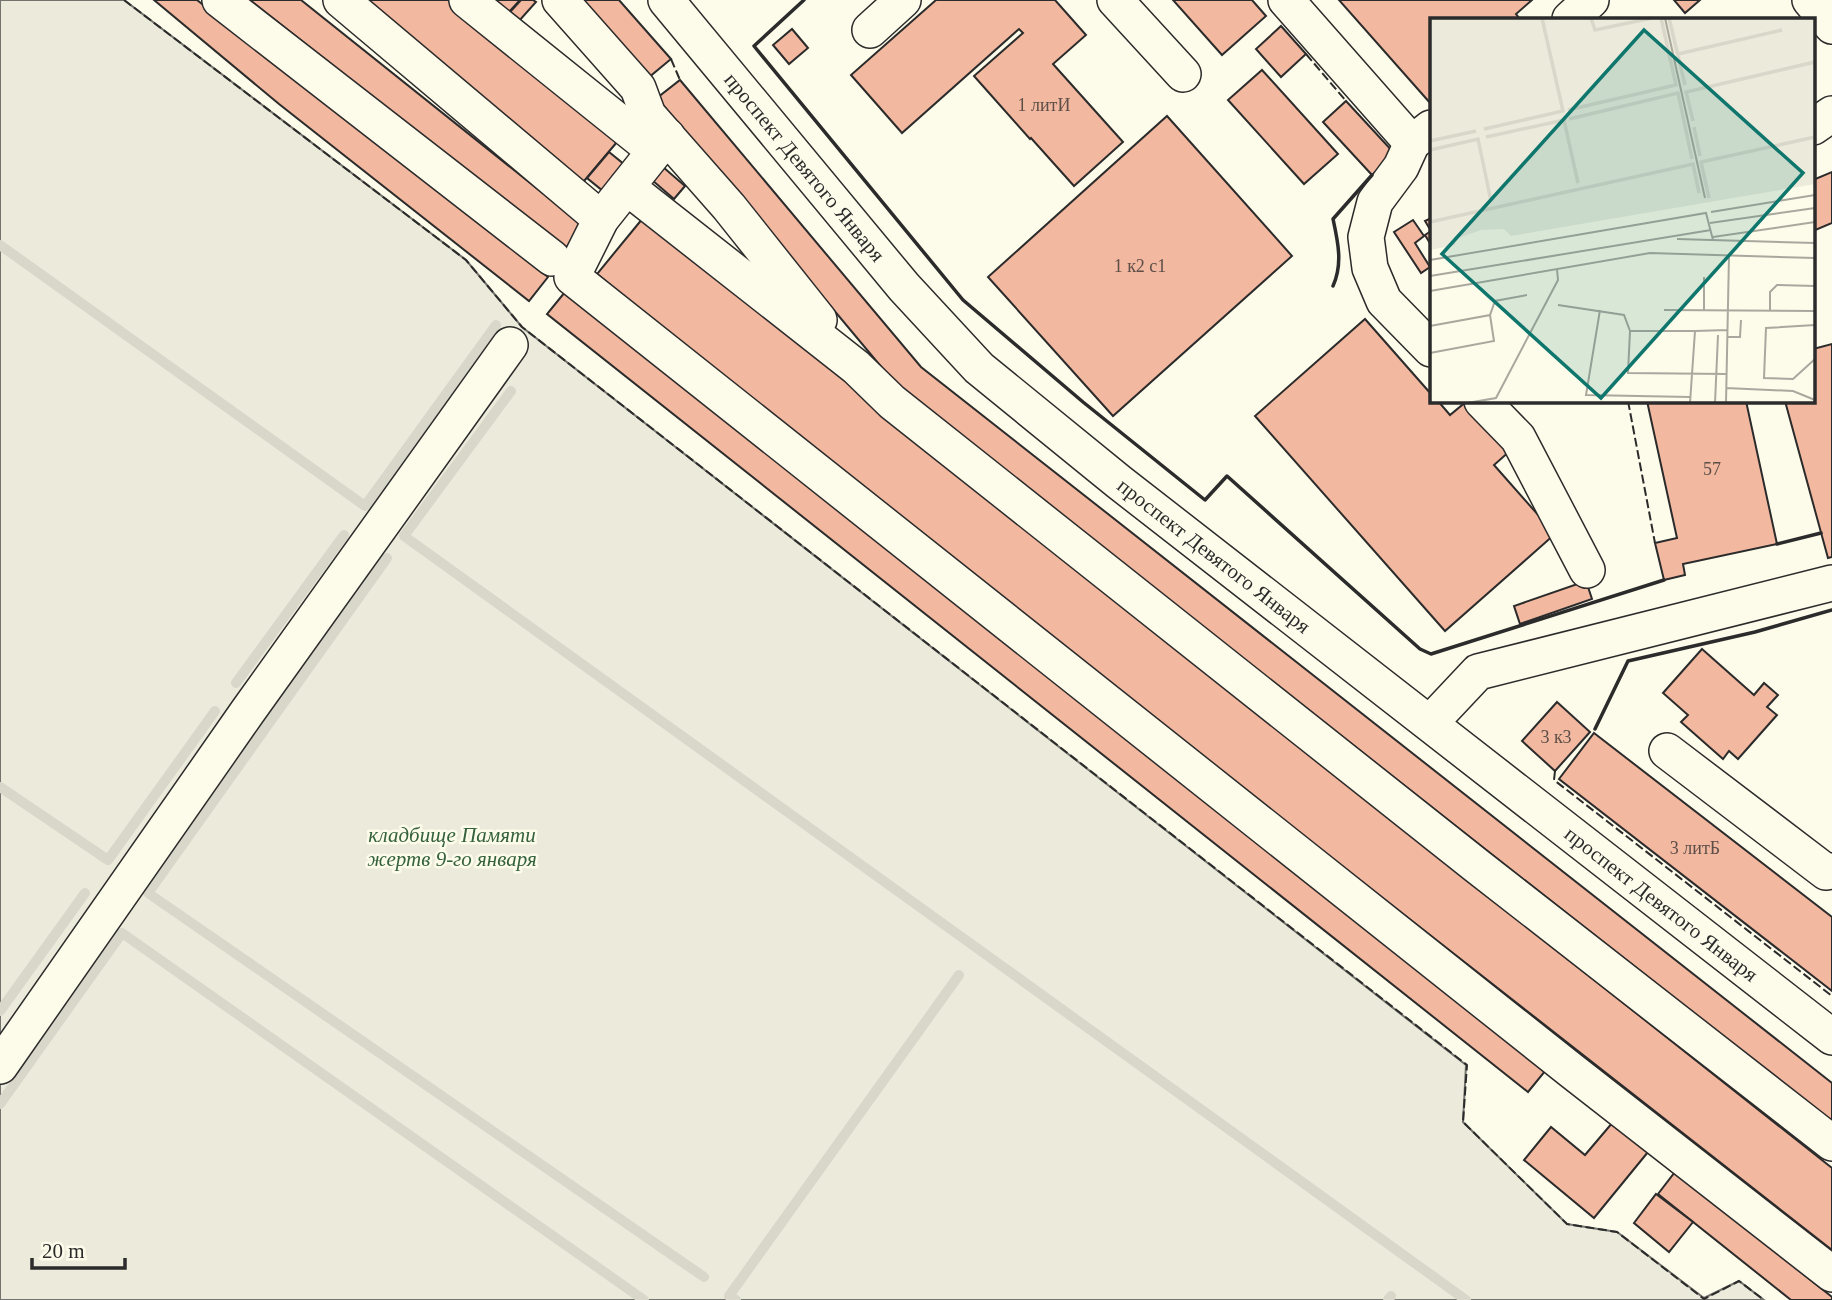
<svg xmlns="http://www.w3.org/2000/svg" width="1832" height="1300" viewBox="0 0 1832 1300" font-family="'Times New Roman',serif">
	<rect width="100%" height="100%" fill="#fdfbea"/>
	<!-- green -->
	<path fill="#ecebdb" stroke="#74746e" stroke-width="2" d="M0,0H124L466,260L522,327L1466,1065L1463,1122L1567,1224L1617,1232L1704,1298L1739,1281L1764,1300H0Z"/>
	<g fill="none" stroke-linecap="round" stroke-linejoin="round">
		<!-- stream -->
		<g stroke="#d8d7c9" stroke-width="10">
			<path d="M0,245L365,506L496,325"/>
			<path d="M511,391L404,536L1466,1300"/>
			<path d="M387,558L148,893L704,1277"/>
			<path d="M236,683L344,535"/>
			<path d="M0,787L108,860L215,711"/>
			<path d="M0,1011L85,893"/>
			<path d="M0,1104L122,933L644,1300"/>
			<path d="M736,1300L729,1296L959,975"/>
			<path d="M1388,1300L1391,1296"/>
		</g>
	</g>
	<!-- building -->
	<g fill="#f2b8a0" stroke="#2b2b2b" stroke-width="2">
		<path d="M154,0H197L548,277L529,301L279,104Z"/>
		<path d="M250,0H301L584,226L565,249Z"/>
		<path d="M360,0H450L617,142L579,187Z"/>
		<path d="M494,0H520L508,13Z"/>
		<path d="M521,0H533L536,2L519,21L510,12Z"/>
		<path d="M580,0H619L671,59L648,78Z"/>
		<path d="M936,0H1055L1086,35L1053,64L1123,142L1074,186L1031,138L1030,139L974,76L1023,33L1019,29L902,133L851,75Z"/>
		<path d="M1173,0H1252L1266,16L1222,55Z"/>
		<path d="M1339,0H1532L1516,14L1520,19H1431V104Z"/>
		<path d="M1674,0H1700L1685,13Z"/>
		<path d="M1281,26L1306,54L1281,77L1256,49Z"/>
		<path d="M792,29L808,48L789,64L773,45Z"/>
		<path d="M1262,70L1338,154L1304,184L1228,100Z"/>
		<path d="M680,80L921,367L1832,1083V1122L898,387L657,98Z"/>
		<path d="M1346,101L1395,154L1372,175L1323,122Z"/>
		<path d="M1167,116L1292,256L1113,416L988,277Z"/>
		<path d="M609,152L625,165L603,191L587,178Z"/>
		<path d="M663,167L685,186L674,199L652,180Z"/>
		<path d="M1832,172V223L1813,231V180Z"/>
		<path d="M643,218L1311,756L1832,1168V1250L825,461L597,274Z"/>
		<path d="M1431,218V245L1425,235L1431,231L1425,221Z"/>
		<path d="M1413,220L1424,236L1415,243L1430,267L1421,273L1394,232Z"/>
		<path d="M565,292L1546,1070L1528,1092L547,314Z"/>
		<path d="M1365,319L1431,394V401H1438L1450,415L1467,401L1511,450L1494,465L1555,534L1445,631L1255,416Z"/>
		<path d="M1832,344V557L1828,558L1785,401H1813V349Z"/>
		<path d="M1647,401H1746L1777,544L1683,564L1685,575L1664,580L1655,543L1677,538Z"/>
		<path d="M1586,581L1592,599L1520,624L1514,606Z"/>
		<path d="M1702,649L1754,695L1764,683L1778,695L1767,707L1777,715L1738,759L1729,751L1723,759L1681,722L1688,715L1663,693Z"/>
		<path d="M1557,702L1590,732L1555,771L1522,741Z"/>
		<path d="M1594,733L1832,917V991L1559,779Z"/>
		<path d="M1613,1122L1648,1152L1594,1218L1524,1160L1551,1127L1585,1155Z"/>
		<path d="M1675,1172L1832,1297V1300H1791L1658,1194Z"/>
		<path d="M1656,1194L1693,1222L1669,1252L1634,1223Z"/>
	</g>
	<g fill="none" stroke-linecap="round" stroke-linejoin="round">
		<defs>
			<g id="minor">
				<path d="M220,0L552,258"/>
				<path d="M341,0L601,219"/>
				<path d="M467,0L655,151"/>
				<path d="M560,0L638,88L648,115L729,207L819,320"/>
				<path id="s1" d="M666,0L904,287L979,368L1119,482L1832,1037"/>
				<path d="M1115,0L1183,74"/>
				<path d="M1286,0L1412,143"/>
				<path d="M1810,0L1832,26"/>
				<path d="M1570,19L1591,0"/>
				<path d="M870,30L903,0"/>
				<path d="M1813,127L1832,114"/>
				<path d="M1431,128L1412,143L1401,167L1375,202L1366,237L1370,268L1384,301L1431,349"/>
				<path d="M667,136L601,219L572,277L1572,1071L1832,1274"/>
				<path d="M627,187L856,367L892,402L1477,866L1832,1143"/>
				<path d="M1482,401L1518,438L1587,570"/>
				<path d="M1430,723L1478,672L1832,583"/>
				<path d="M1667,751L1826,872L1832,871"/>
				<path d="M0,1066L248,711L510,345"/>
			</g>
		</defs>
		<!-- minor casing -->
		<use href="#minor" stroke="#2b2b2b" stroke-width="38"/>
		<!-- minor -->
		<use href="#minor" stroke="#fdfbea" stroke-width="35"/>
		<!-- fence -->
		<g stroke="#2b2b2b" stroke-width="2" stroke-dasharray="9 3.5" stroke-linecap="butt">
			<path d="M124,0L466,260L522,327L1467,1065L1463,1122L1567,1224L1617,1232L1704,1299L1739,1281L1764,1300"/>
			<path d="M1306,54L1346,101"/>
			<path d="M671,59L680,80"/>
			<path d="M1628,401L1655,543"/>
			<path d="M1555,771L1554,780L1832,996"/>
		</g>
		<!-- wall -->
		<g stroke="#2b2b2b" stroke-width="3.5">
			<path d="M804,0L754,46L963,300L1083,402L1205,500L1227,476L1420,649L1431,654L1664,580"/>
			<path d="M1333,286C1343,264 1338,242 1333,219L1372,175"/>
			<path d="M1777,544L1821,533"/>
			<path d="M1595,729L1628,661L1755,632L1832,610"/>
		</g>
	</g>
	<g text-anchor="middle" stroke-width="5" stroke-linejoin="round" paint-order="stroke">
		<!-- number labels -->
		<g font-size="18" fill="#5d4e48">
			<text x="1044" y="111">1 литИ</text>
			<text x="1140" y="272">1 к2 с1</text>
			<text x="1712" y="475">57</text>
			<text x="1556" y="743">3 к3</text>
			<text x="1695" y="854">3 литБ</text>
		</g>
		<!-- street labels -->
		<g font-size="21" fill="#2b2b2b" stroke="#fdfbea">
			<text dy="7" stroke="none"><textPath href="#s1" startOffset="217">проспект Девятого Января</textPath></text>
			<text dy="7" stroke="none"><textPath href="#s1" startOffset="784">проспект Девятого Января</textPath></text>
			<text dy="7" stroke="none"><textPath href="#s1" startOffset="1351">проспект Девятого Января</textPath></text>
		</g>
		<!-- park labels -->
		<g font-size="21" font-style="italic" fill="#34623c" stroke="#fdfbea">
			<text x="452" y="842">кладбище Памяти<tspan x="452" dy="24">жертв 9-го января</tspan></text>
		</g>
	</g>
	<!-- overview -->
	<g transform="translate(1430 18)">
		<rect width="385" height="385" fill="#fdfbea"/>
		<path d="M0,0H385V166L81,218L74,211L51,212L26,221L25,227L0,232Z" fill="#ecebdb"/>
		<path fill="none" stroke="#d8d7c9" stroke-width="3.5" d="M161,0L165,12L222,0M239,0L255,67M248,36L352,12M138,92L246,67L231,0M139,101L248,75L262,141M263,103L256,74L385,44M264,109L270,138M54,111L133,93L112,0M56,119L134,102L148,165M0,123L46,113M0,132L48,121L61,183M279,180L271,144L385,119M0,204L263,146L269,175"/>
		<path fill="none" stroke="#a9a89e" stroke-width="2" d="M235,0L275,180M281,194L385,177M280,205L385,190M283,219L385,204M247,221L385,225M0,242L276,195L283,222M0,258L281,212M274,259V292M0,273L220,235L385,240M128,287L194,297L200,313L198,355L296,356M170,292L156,377L260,379M234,292L385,293M340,292V274L347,267L385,268M385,307L336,310L334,360L363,361L385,341M0,308L60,297L65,283L97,277M200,313H265L260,385M265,313L297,312M297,319H310L311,302M0,335L64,323L60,297M296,370L363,373L385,382M37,385L66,380L128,262L127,251M285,385L288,317M296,385L299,237"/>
		<path fill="#0f766e" fill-opacity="0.15" stroke="#0f766e" stroke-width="3.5" d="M214,12L373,155L171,380L12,236Z"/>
		<rect width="385" height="385" fill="none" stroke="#2b2b2b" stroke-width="3.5"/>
	</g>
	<!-- scale -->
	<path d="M32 1258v10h93v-10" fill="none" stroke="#2b2b2b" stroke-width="3.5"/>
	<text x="42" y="1258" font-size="21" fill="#2b2b2b" stroke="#fdfbea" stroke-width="5" paint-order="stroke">20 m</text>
</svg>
